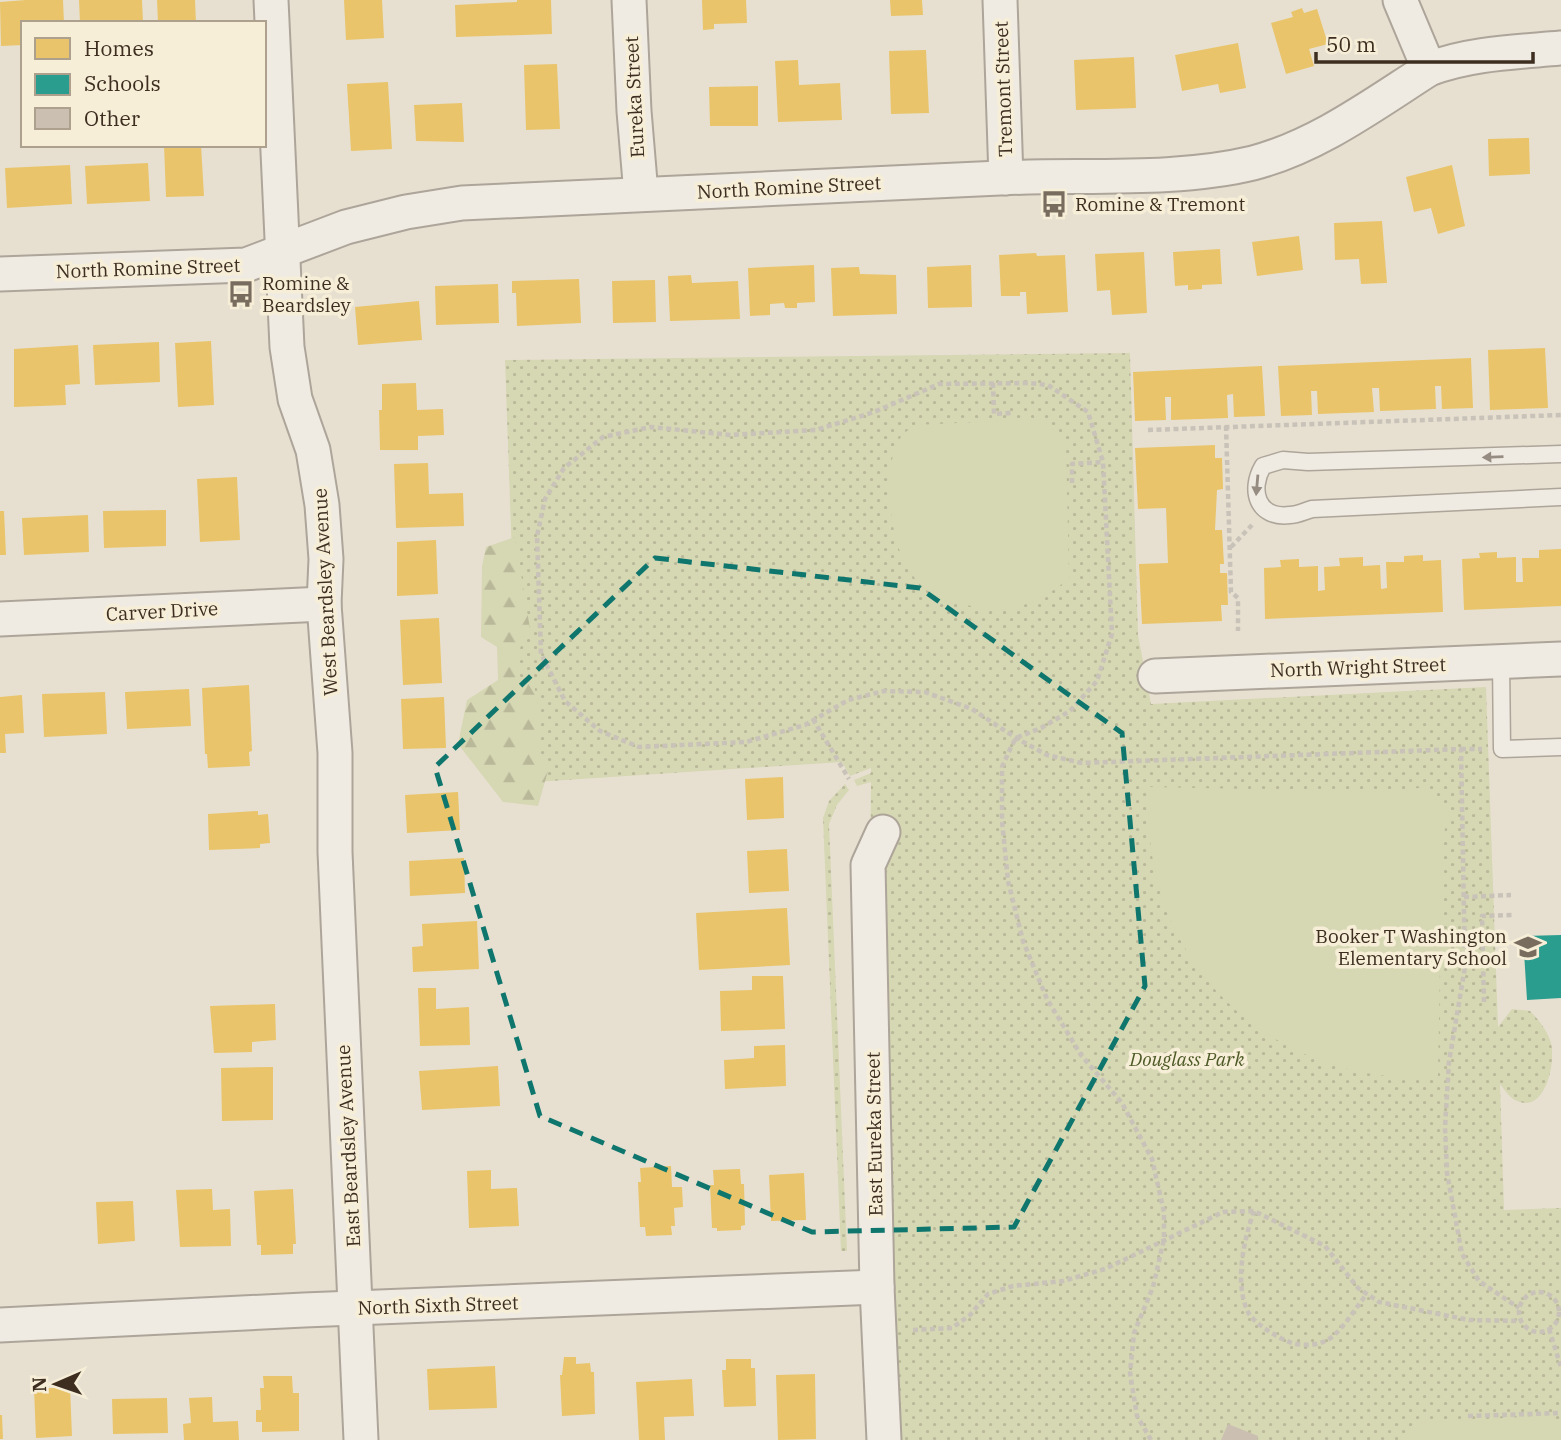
<svg xmlns="http://www.w3.org/2000/svg" width="1561" height="1440" viewBox="0 0 1561 1440" font-family="'IBM Plex Serif',serif">
	<defs>
		<pattern id="grass-dots" width="8" height="8" patternUnits="userSpaceOnUse" patternTransform="scale(1.75)"><rect width="8" height="8" fill="#d6d7b3"/><path d="M2 2h.1M6 6h.1" fill="none" stroke="#b9b99a" stroke-width="1.8" stroke-linecap="round"/></pattern>
		<pattern id="forest-firs" width="22" height="20" patternUnits="userSpaceOnUse" patternTransform="scale(1.75)"><rect width="22" height="20" fill="#d6d7b3"/><path d="M5 1l3.5 6h-7zM16 11l3.5 6h-7z" fill="#b9b99a"/></pattern>
	</defs>
	<rect width="100%" height="100%" fill="#e7e0d1"/>
	<!-- grass -->
	<g fill="url(#grass-dots)">
		<path d="M1130,353L1138,635L1151,704L1486,687L1498,1027L1512,1009L1530,1011C1539,1020 1547,1030 1551,1043C1556,1063 1545,1116 1515,1100C1509,1097 1504,1089 1500,1084L1504,1210L1561,1208V1440H888L870,912L871,782L857,786L854,780L871,773V768L850,776L842,762L520,783L505,360Z"/>
		<path d="M845,784L849,790L837,805L829,824L847,1251H841L823,818L829,801Z"/>
	</g>
	<!-- forest -->
	<path fill="url(#forest-firs)" d="M515,537L530,629L519,650L520,680L534,683L537,703L538,748L548,771L538,806L503,802L458,744L467,700L498,680L497,647L481,637L482,566L486,547Z"/>
	<!-- garden -->
	<g fill="#d6d7b3">
		<path d="M1042,419L1066,442L1069,579C1055,589 1040,601 1023,605C1010,609 993,608 980,607C965,605 948,604 934,595C900,575 890,528 890,492C891,476 890,453 899,440C902,434 910,429 914,425Z"/>
		<path d="M1150,787L1397,792L1423,787L1449,812L1442,842L1438,1077C1269,1088 1135,957 1150,787Z"/>
		<path d="M1554,1415L1555,1419H1561V1440H1409L1408,1426H1421V1423Z"/>
	</g>
	<!-- homes -->
	<g fill="#e9c46a">
		<path d="M26,0H63L64,23H23V45L1,46L0,2Z"/>
		<path d="M79,0H142L143,23H80Z"/>
		<path d="M157,0H195L196,23H158Z"/>
		<path d="M344,0H382L384,38L346,40Z"/>
		<path d="M517,0H551L552,34L456,37L455,5L517,2Z"/>
		<path d="M702,0H746L747,23L714,24V29L703,30Z"/>
		<path d="M890,0H922L923,15L891,16Z"/>
		<path d="M1302,8L1304,13L1317,9L1328,44L1309,49L1314,66L1286,74L1271,23L1293,17L1291,12Z"/>
		<path d="M1238,43L1246,88L1220,93L1218,84L1182,91L1175,55Z"/>
		<path d="M926,50L929,113L891,114L889,51Z"/>
		<path d="M1134,57L1136,108L1076,110L1074,60Z"/>
		<path d="M798,60L799,85L840,83L842,120L778,122L775,61Z"/>
		<path d="M557,64L560,129L526,130L524,65Z"/>
		<path d="M388,82L392,149L351,151L347,84Z"/>
		<path d="M758,86V126H710L709,87Z"/>
		<path d="M462,103L464,142L416,141L414,105Z"/>
		<path d="M1529,138L1530,174L1489,176L1488,139Z"/>
		<path d="M164,145H201L204,196L166,197Z"/>
		<path d="M148,163L150,201L87,204L85,166Z"/>
		<path d="M70,165L72,204L7,208L5,168Z"/>
		<path d="M1452,165L1465,226L1438,234L1431,208L1414,212L1406,177Z"/>
		<path d="M1382,221L1387,283L1361,284L1359,259L1335,260L1334,223Z"/>
		<path d="M1299,236L1303,270L1257,276L1252,242Z"/>
		<path d="M1220,249L1222,284L1202,285V289L1188,290V285L1175,286L1173,252Z"/>
		<path d="M1144,252L1147,313L1112,315L1110,290L1097,291L1095,254Z"/>
		<path d="M1036,253L1037,256L1065,255L1068,312L1027,314L1026,292H1020V296H1001L999,255Z"/>
		<path d="M814,265L815,302L797,303V308H785L784,303L770,304V315L750,316L748,268Z"/>
		<path d="M971,265L972,307L928,308L927,267Z"/>
		<path d="M859,267L860,274L896,275L897,314L833,316L831,268Z"/>
		<path d="M691,275L692,283L738,281L740,319L670,321L668,276Z"/>
		<path d="M579,279L581,323L517,326L516,293H512V281Z"/>
		<path d="M655,280L656,322L613,323L612,281Z"/>
		<path d="M498,284L499,323L436,325L435,286Z"/>
		<path d="M419,301L422,340L358,345L355,307Z"/>
		<path d="M211,341L214,405L178,407L175,343Z"/>
		<path d="M159,342L160,382L95,385L93,345Z"/>
		<path d="M78,345L80,384L65,385L66,405L14,407V349Z"/>
		<path d="M1545,348L1548,408L1490,410L1488,350Z"/>
		<path d="M1471,358L1473,408L1442,409L1441,386H1435L1436,409L1380,411L1379,388H1372L1374,412L1318,414L1317,391H1311L1312,415L1281,416L1278,366Z"/>
		<path d="M1262,366L1265,416L1234,417L1233,394L1227,395L1228,418L1171,420V397H1165L1166,420L1135,421L1133,372Z"/>
		<path d="M416,383L417,410L443,409L444,435L418,436V450H380L379,410H382V384Z"/>
		<path d="M1215,445V458H1222L1223,489L1217,490L1215,530H1222L1224,564H1220V573H1227L1228,605H1221L1222,621L1142,624L1139,564L1168,563L1166,508L1138,509L1135,448Z"/>
		<path d="M428,463L429,494L463,493L464,526L396,528L394,464Z"/>
		<path d="M237,477L240,540L200,542L197,479Z"/>
		<path d="M166,510V546L104,548L103,511Z"/>
		<path d="M0,511H4L6,555H0Z"/>
		<path d="M88,515L89,552L24,555L22,518Z"/>
		<path d="M436,540L438,594L397,596V542Z"/>
		<path d="M1561,549V606L1464,610L1462,559L1480,558L1479,553L1497,552V558L1516,557V582H1523L1522,558H1539V550Z"/>
		<path d="M1423,555V561L1441,560L1443,612L1265,619L1264,568L1281,567L1280,560L1299,559V567L1318,566V591L1325,590L1324,567L1340,566L1339,558L1363,557V566L1380,565L1381,589L1387,588L1386,562H1404V556Z"/>
		<path d="M439,618L442,683L403,685L400,620Z"/>
		<path d="M249,685L252,751L249,752L250,766L208,768L207,754H205L202,688Z"/>
		<path d="M189,689L191,726L127,729L125,692Z"/>
		<path d="M105,692L107,734L44,737L42,694Z"/>
		<path d="M22,695L24,733L5,734L6,753H0V697Z"/>
		<path d="M444,697L446,748L403,749L401,699Z"/>
		<path d="M783,777L784,818L747,820L745,779Z"/>
		<path d="M458,792L460,830L407,833L405,795Z"/>
		<path d="M258,811V815L268,814L270,843L260,844V848L209,850L208,814Z"/>
		<path d="M787,849L789,891L749,893L747,851Z"/>
		<path d="M464,858L465,893L410,896L409,861Z"/>
		<path d="M787,908L790,965L699,970L696,913Z"/>
		<path d="M477,921L479,969L413,972L412,947L423,946L422,924Z"/>
		<path d="M752,976H783L785,1029L721,1031L720,991L752,990Z"/>
		<path d="M418,988H436V1009L469,1007L470,1045L420,1046Z"/>
		<path d="M275,1004L276,1040L252,1042V1052L214,1053L210,1006Z"/>
		<path d="M785,1045L786,1086L725,1089L724,1060L754,1058V1046Z"/>
		<path d="M498,1066L500,1106L422,1110L419,1071Z"/>
		<path d="M273,1067V1120L222,1121L221,1068Z"/>
		<path d="M671,1166L672,1187H682L683,1207L674,1208L675,1226H671L672,1235L646,1236L645,1227H640L638,1182H641L640,1168Z"/>
		<path d="M740,1169L741,1184H744L745,1225L741,1226V1230L717,1231V1228H712L710,1185H714L713,1170Z"/>
		<path d="M491,1170V1189L517,1188L519,1226L469,1228L467,1171Z"/>
		<path d="M804,1173L806,1220L771,1221L769,1175Z"/>
		<path d="M212,1189L213,1210L230,1209L231,1246L180,1247L176,1190Z"/>
		<path d="M293,1189L296,1244H293V1254L261,1255V1245H257L254,1191Z"/>
		<path d="M133,1201L135,1241L98,1244L96,1202Z"/>
		<path d="M564,1357H576V1364L590,1363L591,1372H594L595,1414L562,1416L560,1375H562Z"/>
		<path d="M726,1359H751V1368H755L756,1406L724,1407L722,1370H726Z"/>
		<path d="M495,1366L497,1408L429,1410L427,1369Z"/>
		<path d="M815,1374L816,1439L778,1440L776,1375Z"/>
		<path d="M263,1376H292L293,1393H299V1431L262,1432V1422H256V1410H261L260,1388H264Z"/>
		<path d="M692,1379L694,1416L664,1417L665,1440H639L636,1382Z"/>
		<path d="M70,1387L72,1436L36,1438L34,1389Z"/>
		<path d="M212,1397L213,1422L238,1421L239,1440H184L183,1424L191,1423L189,1398Z"/>
		<path d="M167,1398L168,1433L113,1434L112,1399Z"/>
		<path d="M0,1415H2L3,1439H0Z"/>
	</g>
	<!-- schools -->
	<path fill="#2a9d8f" d="M1561,935V998L1527,1000L1523,936Z"/>
	<!-- building -->
	<path fill="#cbbfb2" d="M1228,1424L1258,1436L1257,1440H1221Z"/>
	<g fill="none" stroke-linecap="round" stroke-linejoin="round">
		<defs>
			<g id="lane">
				<path d="M1561,454L1308,462L1283,460L1263,466C1249,490 1257,519 1290,515C1297,515 1305,511 1312,509L1561,497"/>
				<path d="M1501,661L1502,749L1561,747"/>
			</g>
			<g id="street">
				<path d="M271,0L287,347L295,399L313,450L322,505L326,559L324,604L335,753V852L361,1440"/>
				<path d="M629,0L634,111L641,194"/>
				<path d="M1000,0L1006,178"/>
				<path d="M1400,0L1429,69"/>
				<path d="M0,274L246,265L346,227L406,212L462,203C642,194 821,186 1000,178C1082,174 1174,182 1253,163C1318,146 1374,104 1429,69C1470,53 1518,52 1561,48"/>
				<path d="M0,619L324,604"/>
				<path d="M1155,676L1561,659"/>
				<path d="M883,832L868,865L877,1287L884,1440"/>
				<path d="M0,1325L304,1310L877,1287"/>
			</g>
		</defs>
		<!-- lane casing -->
		<use href="#lane" stroke="#ada599" stroke-width="19"/>
		<!-- street casing -->
		<use href="#street" stroke="#ada599" stroke-width="37"/>
		<!-- path -->
		<g stroke="#c8c2b9" stroke-width="4.5" stroke-dasharray="5 3.5" stroke-linecap="butt">
			<path d="M993,383L994,414L1012,413"/>
			<path d="M1226,426L1231,592L1238,598V631"/>
			<path d="M1148,430L1561,415"/>
			<path d="M1072,483V464L1103,462"/>
			<path d="M1231,547L1252,525"/>
			<path d="M813,719L849,779"/>
			<path d="M1461,749H1482"/>
			<path d="M1464,897L1511,895"/>
			<path d="M1484,1002L1482,916L1513,915"/>
			<path d="M1254,1211C1244,1239 1234,1284 1248,1312C1253,1323 1280,1339 1292,1343C1305,1346 1322,1346 1333,1336C1346,1325 1356,1307 1367,1294"/>
			<circle cx="1539" cy="1312" r="20"/>
			<path d="M1549,1329L1561,1367"/>
			<path d="M913,1330L952,1328L970,1315L988,1294L1013,1286L1063,1281L1105,1269L1223,1212L1254,1211L1325,1246L1358,1288L1379,1302L1469,1320L1521,1321"/>
			<path d="M1468,1416L1561,1413"/>
			<path d="M1151,1440L1137,1416L1130,1373L1134,1333L1153,1287L1164,1239V1212L1152,1159L1122,1103L1081,1055L1047,999L1023,941L1008,881L1002,821V767L1012,745L1016,738L1041,728L1070,711L1097,681L1112,634L1103,462L1088,412L1048,385L1029,383L939,384L874,412L816,430L731,435L651,427L603,437L564,468L545,499L537,536L541,654L565,701L600,731L639,747L746,742L805,725L848,700L884,691L925,692L972,709L1016,738L1047,755L1082,763L1461,749L1465,967L1449,1062L1445,1127L1447,1173L1462,1254L1479,1281L1519,1308"/>
		</g>
		<!-- lane -->
		<use href="#lane" stroke="#efebe3" stroke-width="16"/>
		<!-- street -->
		<use href="#street" stroke="#efebe3" stroke-width="33"/>
	</g>
	<!-- one-way arrows -->
	<defs><path id="oneway-solid" d="M-6-.8H1V-3.2L6.5 0L1 3.2V.8H-6Z" transform="scale(1.75)"/></defs>
	<g fill="#968c82">
		<use href="#oneway-solid" transform="translate(1493 457) rotate(178)"/>
		<use href="#oneway-solid" transform="translate(1257 485) rotate(95)"/>
	</g>
	<!-- marked area -->
	<path fill="none" stroke="#0f766e" stroke-width="5" stroke-dasharray="14 9" stroke-linejoin="round" d="M655,558L920,588L1122,733L1145,986L1014,1227L812,1232L540,1116L435,767Z"/>
	<!-- icons -->
	<defs>
		<symbol id="bus-bare" viewBox="-9 -9 18 18"><path d="M-5-6H5V4H4V6H2V4H-2V6H-4V4H-5ZM-3.5-4V0h7V-4ZM-3.5 1.2v1.5H-2V1.2ZM2 1.2v1.5H3.5V1.2Z" fill="#786c5e" stroke="#f7eed8" stroke-width="2.5" paint-order="stroke"/></symbol>
		<symbol id="school-bare" viewBox="-9 -9 18 18"><path d="M0-5L7-2L0 1L-7-2ZM-4 1L0 2.5L4 1V4Q0 6-4 4Z" fill="#786c5e" stroke="#f7eed8" stroke-width="2.5" paint-order="stroke"/></symbol>
	</defs>
	<g fill-rule="evenodd">
		<use href="#bus-bare" x="1035" y="185" width="38" height="38"/>
		<use href="#bus-bare" x="222" y="275" width="38" height="38"/>
		<use href="#school-bare" x="1509" y="928" width="38" height="38"/>
	</g>
	<g text-anchor="middle" stroke-width="7" stroke-linejoin="round" paint-order="stroke">
		<!-- street labels -->
		<g font-size="19" fill="#3d2e20" stroke="#f7eed8">
			<text transform="translate(1003 89) rotate(-92)" y="7">Tremont Street</text>
			<text transform="translate(634 97) rotate(-93)" y="7">Eureka Street</text>
			<text transform="translate(789 187) rotate(-3)" y="7">North Romine Street</text>
			<text transform="translate(148 268) rotate(-2)" y="7">North Romine Street</text>
			<text transform="translate(325 592) rotate(-93)" y="7">West Beardsley Avenue</text>
			<text transform="translate(162 611) rotate(-3)" y="7">Carver Drive</text>
			<text transform="translate(1358 667) rotate(-2)" y="7">North Wright Street</text>
			<text transform="translate(874 1134) rotate(-91)" y="7">East Eureka Street</text>
			<text transform="translate(348 1146) rotate(-93)" y="7">East Beardsley Avenue</text>
			<text transform="translate(438 1305) rotate(-2)" y="7">North Sixth Street</text>
		</g>
		<!-- poi labels -->
		<g font-size="19" fill="#3d2e20" stroke="#f7eed8" text-anchor="start">
			<text x="1075" y="211">Romine &amp; Tremont</text>
			<text x="262" y="290">Romine &amp;<tspan x="262" dy="22">Beardsley</tspan></text>
			<text x="1507" y="943" text-anchor="end">Booker T Washington<tspan x="1507" dy="22">Elementary School</tspan></text>
		</g>
		<!-- park labels -->
		<g font-size="19" font-style="italic" fill="#4d5a26" stroke="#f7eed8">
			<text x="1187" y="1066">Douglass Park</text>
		</g>
	</g>
	<!-- legend -->
	<rect x="21" y="21" width="245" height="126" fill="#f7eed8" stroke="#ada18e" stroke-width="2"/>
	<rect x="35" y="38" width="35" height="21" fill="#e9c46a" stroke="#ada18e" stroke-width="2"/>
	<text x="84" y="56" font-size="21" fill="#3d2e20">Homes</text>
	<rect x="35" y="74" width="35" height="21" fill="#2a9d8f" stroke="#ada18e" stroke-width="2"/>
	<text x="84" y="91" font-size="21" fill="#3d2e20">Schools</text>
	<rect x="35" y="108" width="35" height="21" fill="#cbbfb2" stroke="#ada18e" stroke-width="2"/>
	<text x="84" y="126" font-size="21" fill="#3d2e20">Other</text>
	<!-- north arrow -->
	<g transform="translate(56 1384) rotate(268)" stroke="#f7eed8" stroke-width="5" paint-order="stroke">
	<path d="M0-5L12 26L0 18L-12 26Z" fill="#3d2e20"/>
	<text y="-10" font-size="19" font-weight="bold" text-anchor="middle" fill="#3d2e20">N</text>
	</g>
	<!-- scale -->
	<path d="M1316 52v10h217v-10" fill="none" stroke="#3d2e20" stroke-width="3.5"/>
	<text x="1326" y="52" font-size="21" fill="#3d2e20" stroke="#f7eed8" stroke-width="5" paint-order="stroke">50 m</text>
</svg>
